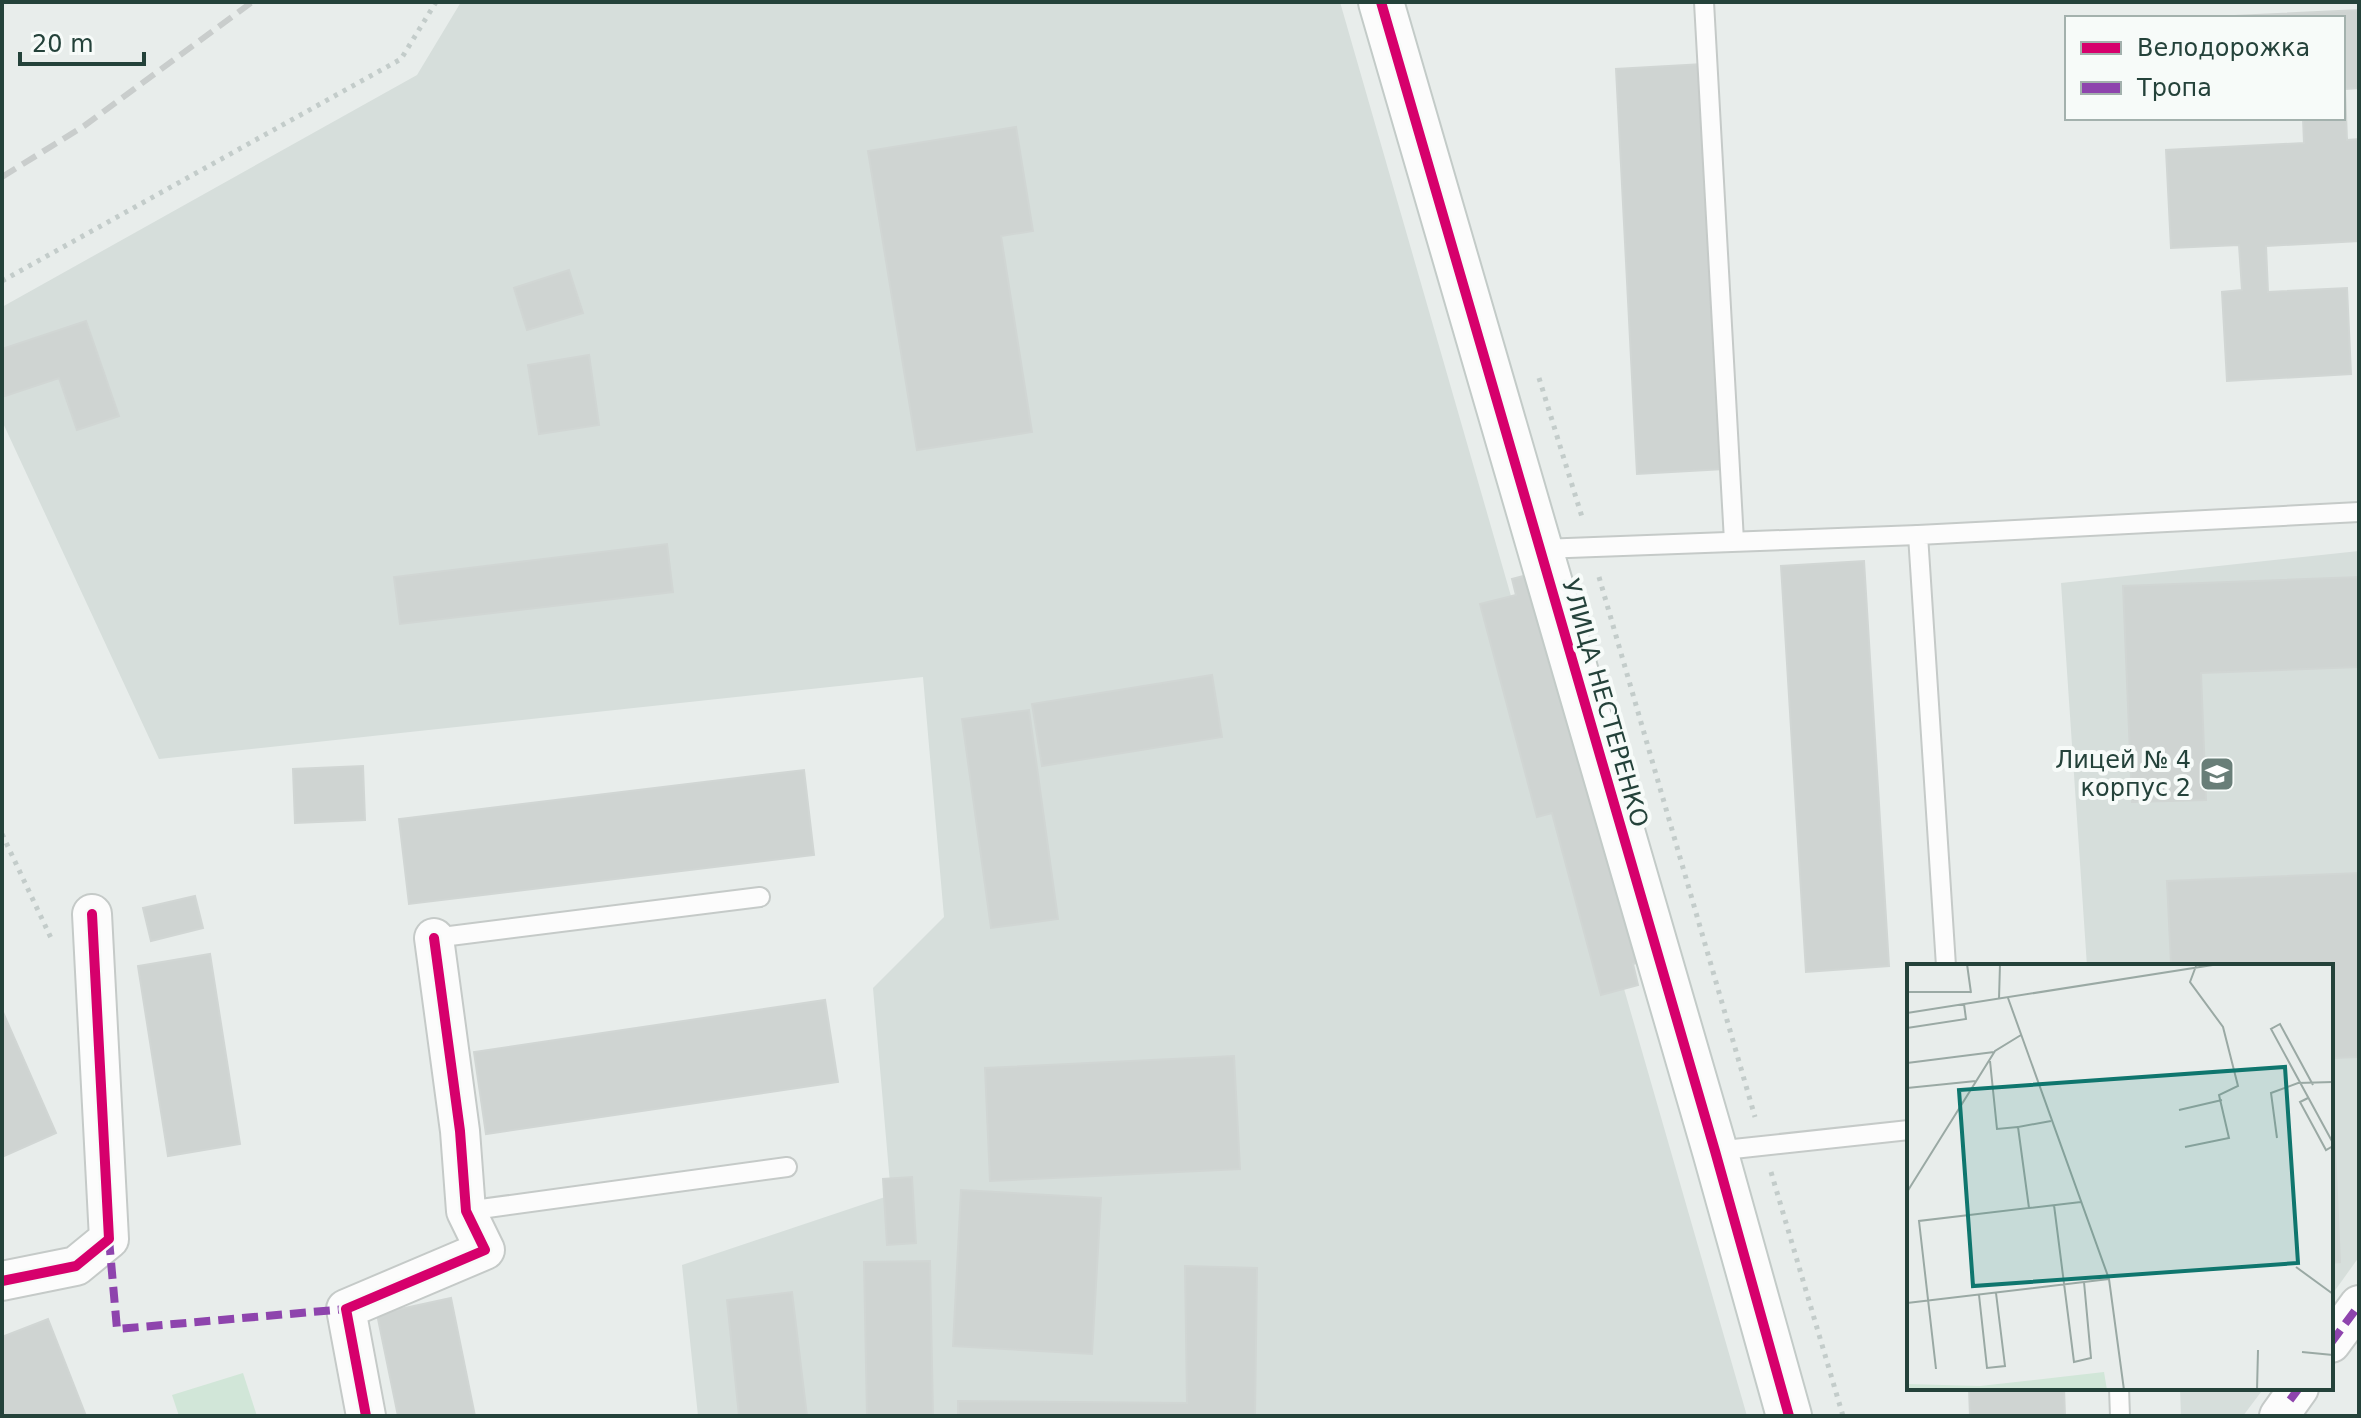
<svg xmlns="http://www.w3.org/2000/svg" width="2361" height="1418" viewBox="0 0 2361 1418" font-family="'DejaVu Sans',sans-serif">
	<rect width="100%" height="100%" fill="#e8edeb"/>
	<!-- built -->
	<g fill="#d6dedb">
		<path d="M461,2H1340L1747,1416H698L682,1265L891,1195L873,988L944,917L923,677L159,759L2,421V307L417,75Z"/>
		<path d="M2359,551V1257L2331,1296V966H2087L2061,583Z"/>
		<path d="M2180,1388H2264L2243,1416H2181Z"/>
	</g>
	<!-- green -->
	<path fill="#d1e6d8" d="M243,1373L257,1416H179L172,1395Z"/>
	<!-- building -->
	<g fill="#cfd4d2" stroke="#d1d6d4" stroke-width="2">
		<path d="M2359,10V88L2345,89L2347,140L2359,139V241L2266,246L2268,292L2347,288L2351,374L2227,381L2222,292L2242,290L2239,245L2171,248L2166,150L2304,143L2303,118H2343V18L2213,17Z"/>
		<path d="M1703,64L1724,469L1637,474L1616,69Z"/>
		<path d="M1016,127L1033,231L1001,236L1032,432L917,450L868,151Z"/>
		<path d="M569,270L583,313L527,330L514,288Z"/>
		<path d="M86,321L119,416L77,430L59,378L5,396L2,388V349Z"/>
		<path d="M589,355L599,425L539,434L528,365Z"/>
		<path d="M667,544L673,592L400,624L394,577Z"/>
		<path d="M1864,561L1889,966L1806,972L1781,566Z"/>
		<path d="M1539,572L1643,961L1633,964L1638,985L1601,995L1552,813L1537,817L1480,604L1516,595L1512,579Z"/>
		<path d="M2359,577V667L2201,673L2206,800L2132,802L2123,586Z"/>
		<path d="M1212,675L1222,737L1042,766L1032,704Z"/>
		<path d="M1029,710L1058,919L991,928L962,719Z"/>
		<path d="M363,766L365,820L295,823L293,769Z"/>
		<path d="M804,770L814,855L409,904L399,819Z"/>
		<path d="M2359,873V1057L2331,1058L2340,1262L2331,1263V966L2171,964L2167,881Z"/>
		<path d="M195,896L203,928L151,941L143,908Z"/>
		<path d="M210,954L240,1144L168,1156L138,966Z"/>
		<path d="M825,1000L838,1082L486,1134L474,1052Z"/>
		<path d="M2,1010L56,1133L2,1157Z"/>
		<path d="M1234,1056L1240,1169L990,1181L985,1068Z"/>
		<path d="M912,1177L916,1243L887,1245L883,1179Z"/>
		<path d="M961,1190L1101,1198L1092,1354L953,1346Z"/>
		<path d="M930,1261L933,1416H867L864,1262Z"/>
		<path d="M1185,1266L1257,1268L1255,1416H958V1401L1187,1403Z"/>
		<path d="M792,1292L807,1416H739L727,1300Z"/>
		<path d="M451,1298L475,1416H398L377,1314Z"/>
		<path d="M48,1319L86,1416H2V1337Z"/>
		<path d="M1969,1388H2064L2065,1416H1970Z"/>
	</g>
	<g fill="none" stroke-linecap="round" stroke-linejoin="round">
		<defs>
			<g id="lane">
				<path d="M1704,2L1734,541"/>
				<path d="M1541,549L1918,535"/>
				<path d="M434,938L760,897"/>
				<path d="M1946,966L1918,535L2359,512"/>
				<path d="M1715,1151L1909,1130"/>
				<path d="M466,1211L787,1167"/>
				<path d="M2119,1388L2120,1416"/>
			</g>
			<g id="street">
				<path d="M2,1281L76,1266L109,1239L92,914"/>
				<path d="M2331,1343L2359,1305"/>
				<path d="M366,1416L346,1309L485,1250L466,1211L460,1131L434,938"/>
				<path d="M2279,1416L2299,1388"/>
			</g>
			<path id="secondary" d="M1381,2L1715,1151L1789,1416"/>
		</defs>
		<!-- lane casing -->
		<use href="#lane" stroke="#c5cac8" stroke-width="22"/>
		<!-- street casing -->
		<use href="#street" stroke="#c5cac8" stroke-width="42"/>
		<!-- secondary casing -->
		<use href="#secondary" stroke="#c3cbc8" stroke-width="48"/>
		<!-- path -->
		<g stroke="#c3ccca" stroke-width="5" stroke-dasharray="4 6" stroke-linecap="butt">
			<path d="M2,281L401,59L436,2"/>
			<path d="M1539,378L1582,517"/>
			<path d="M1599,577L1755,1117"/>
			<path d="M2,834L51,938"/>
			<path d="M1771,1172L1843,1416"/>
		</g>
		<!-- lane -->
		<use href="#lane" stroke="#fcfcfc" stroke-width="18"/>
		<!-- street -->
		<use href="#street" stroke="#fcfcfc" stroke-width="38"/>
		<!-- secondary -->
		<use href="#secondary" stroke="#fcfcfc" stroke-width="44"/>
		<!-- rail -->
		<path stroke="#c9cdcc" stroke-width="6" stroke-dasharray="16 8" stroke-linecap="butt" d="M2,177L84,126L252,2"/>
		<!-- quiet -->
		<g stroke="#8e44ad" stroke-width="8" stroke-dasharray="16 8" stroke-linecap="butt">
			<path d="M109,1239L117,1329L346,1309"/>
			<path d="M2331,1343L2359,1305"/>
			<path d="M2290,1400L2299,1388"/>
		</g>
		<defs>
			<g id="cycleway">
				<path d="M1381,2L1715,1151L1789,1416"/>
				<path d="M2,1281L76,1266L109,1239L92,914"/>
				<path d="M366,1416L346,1309L485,1250L466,1211L460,1131L434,938"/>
			</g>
		</defs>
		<!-- cycleway casing -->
		<use href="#cycleway" stroke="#f7fbf9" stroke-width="15"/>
		<!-- cycleway -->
		<use href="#cycleway" stroke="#d6006c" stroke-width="10"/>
	</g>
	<!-- icons -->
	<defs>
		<symbol id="school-square" viewBox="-11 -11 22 22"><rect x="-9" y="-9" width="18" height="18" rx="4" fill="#697e78" stroke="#f7fbf9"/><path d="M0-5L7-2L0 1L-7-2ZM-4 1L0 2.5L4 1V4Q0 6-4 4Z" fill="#fff"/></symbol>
	</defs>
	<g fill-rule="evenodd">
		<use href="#school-square" x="2197" y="754" width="40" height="40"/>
	</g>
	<g text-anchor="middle" stroke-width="8" stroke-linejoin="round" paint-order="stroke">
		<!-- street labels -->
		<g font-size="24" fill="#24423a" stroke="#f7fbf9">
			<text transform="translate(1605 703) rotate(74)" y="8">УЛИЦА НЕСТЕРЕНКО</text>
		</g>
		<!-- poi labels -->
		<g font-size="24" fill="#24423a" stroke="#f7fbf9" text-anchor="end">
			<text x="2191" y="768">Лицей № 4<tspan x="2191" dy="28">корпус 2</tspan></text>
		</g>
	</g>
	<!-- overview -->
	<g transform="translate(1907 964)">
		<rect width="426" height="426" fill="#e8edeb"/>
		<path d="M197,408L200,426H0V420L73,422Z" fill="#d1e6d8"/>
		<path fill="none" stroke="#9aa9a4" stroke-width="2" d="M60,0L64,29M0,28H64M101,34L202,315L217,426M92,35L93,0M0,49L312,0M0,64L59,55L57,40M83,97L90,165L111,163M0,99L87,88M406,121L373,60L364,65L426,179M0,124L69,117M401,134L393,138L419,186L426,182M272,146L315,136M370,174L364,129L391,119L426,118M278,183L322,174L312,131L331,122L316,63L283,18L289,2M0,228L88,87L114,71M147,241L167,398L184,394L177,318M122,244L174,238M389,303L426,330M72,331L80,404L98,402L89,329M0,339L202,315M0,377V408M395,388L426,391M29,405L12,257L122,244L111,163L144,157M350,426L351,386"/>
		<path fill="#0f766e" fill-opacity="0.15" stroke="#0f766e" stroke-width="4" d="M378,103L391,299L66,322L52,126Z"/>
		<rect width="426" height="426" fill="none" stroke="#24423a" stroke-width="4"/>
	</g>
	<!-- border -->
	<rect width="2361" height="1418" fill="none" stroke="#24423a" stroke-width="8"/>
	<!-- legend -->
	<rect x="2065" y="16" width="280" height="104" fill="#f7fbf9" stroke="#a3b1ad" stroke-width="2"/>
	<rect x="2081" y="42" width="40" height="12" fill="#d6006c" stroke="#a3b1ad" stroke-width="2"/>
	<text x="2137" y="56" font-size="24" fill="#24423a">Велодорожка</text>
	<rect x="2081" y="82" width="40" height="12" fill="#8e44ad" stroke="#a3b1ad" stroke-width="2"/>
	<text x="2137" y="96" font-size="24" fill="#24423a">Тропа</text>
	<!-- scale -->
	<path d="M20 52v12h124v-12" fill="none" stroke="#24423a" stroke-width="4"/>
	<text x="32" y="52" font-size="24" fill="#24423a" stroke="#f7fbf9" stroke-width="6" paint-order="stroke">20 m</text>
</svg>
